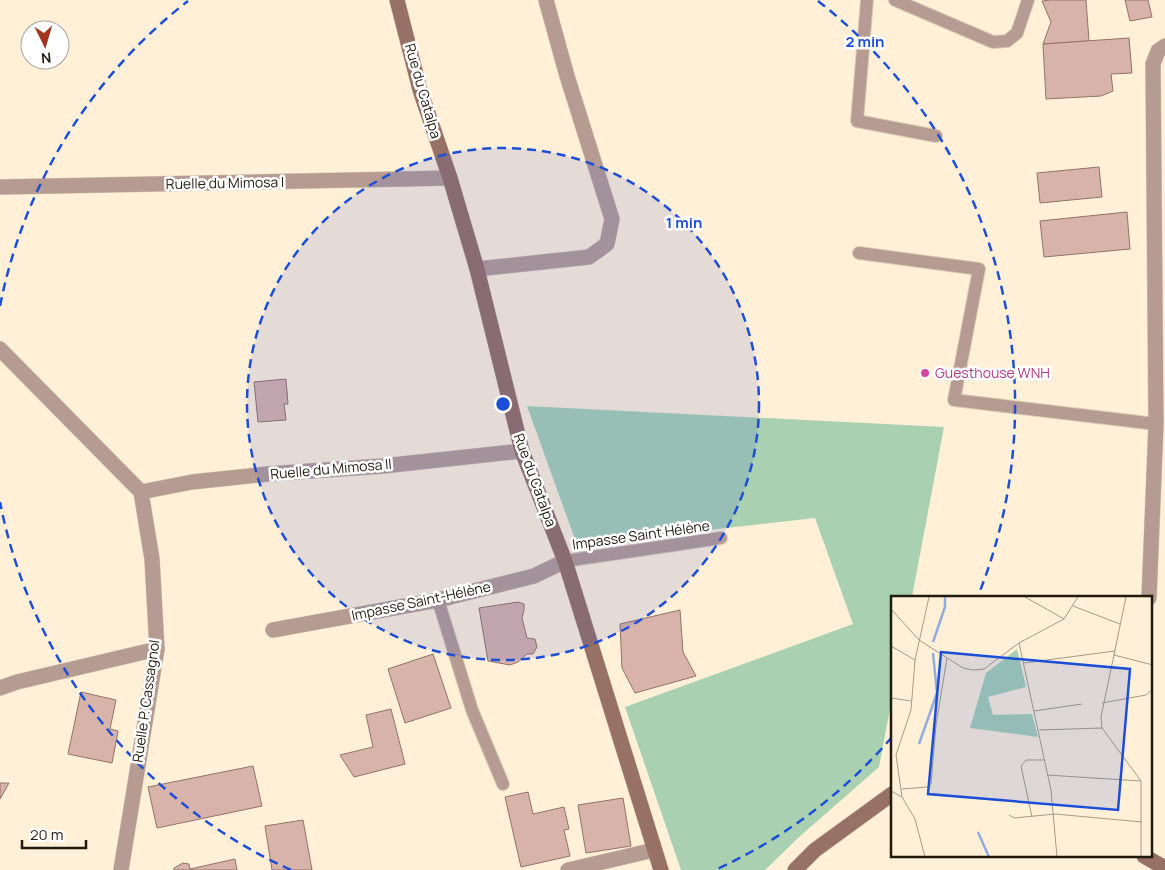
<svg xmlns="http://www.w3.org/2000/svg" width="1165" height="870" viewBox="0 0 1165 870" font-family="Manrope,sans-serif">
	<rect width="100%" height="100%" fill="#fff0d7"/>
	<!-- green -->
	<path fill="#a8d0b1" d="M527,406L944,427L912,597L892,598V698L879,767L798,838L765,870H681L625,707L853,624L815,518L577,545Z"/>
	<!-- building -->
	<g fill="#d8b3aa" stroke="#947269">
		<path d="M1051,0H1086L1089,41L1043,44L1051,22L1042,1Z"/>
		<path d="M1125,0H1148L1152,17L1130,21Z"/>
		<path d="M1129,38L1132,73L1111,74L1113,91L1101,96L1046,99L1043,44Z"/>
		<path d="M1099,167L1102,197L1040,203L1037,173Z"/>
		<path d="M1127,212L1130,249L1044,257L1040,221Z"/>
		<path d="M286,379L288,404H284L286,420L258,422L254,382Z"/>
		<path d="M518,602L524,604V610L522,618L527,638L535,639L537,647L533,654H527L518,662L510,665L488,661L479,608Z"/>
		<path d="M680,610L683,652L696,676L635,693L622,668L620,624Z"/>
		<path d="M433,654L451,708L405,723L388,669Z"/>
		<path d="M81,692L116,700L110,729L118,731L112,763L68,754Z"/>
		<path d="M391,709L405,764L354,777L340,755L373,747L366,715Z"/>
		<path d="M253,766L262,806L157,828L148,787Z"/>
		<path d="M0,783H9L0,799Z"/>
		<path d="M528,792L533,814L564,807L569,829L564,830L570,856L521,867L505,797Z"/>
		<path d="M623,798L631,846L586,853L578,805Z"/>
		<path d="M303,820L312,870H272L265,826Z"/>
		<path d="M235,859L237,870H174V868L183,863L189,864L190,869Z"/>
	</g>
	<g fill="none" stroke-linecap="round" stroke-linejoin="round">
		<defs>
			<g id="lane">
				<path d="M867,0L857,121L936,136"/>
				<path d="M895,0L993,42L1007,41L1017,33L1028,0"/>
				<path d="M859,253L979,269L954,400L1156,424"/>
				<path d="M565,561L721,538"/>
				<path d="M438,600L472,710L503,784"/>
			</g>
			<g id="street">
				<path d="M0,187L450,178"/>
				<path d="M477,269L589,257L607,244L612,219L567,76L546,0"/>
				<path d="M0,349L141,492L152,559L157,649L121,870"/>
				<path d="M141,492L192,482L267,474L383,466L522,451"/>
				<path d="M1149,598L1156,424L1153,64L1158,51L1165,46"/>
				<path d="M273,630L438,600L534,576L565,561"/>
				<path d="M0,688L17,682L157,649"/>
				<path d="M568,870L654,850"/>
			</g>
			<g id="secondary">
				<path d="M397,0L420,90L450,178L477,269L522,451L565,561L661,870"/>
				<path d="M1144,856L1165,868"/>
				<path d="M795,870L815,850L892,794"/>
			</g>
		</defs>
		<!-- lane casing -->
		<use href="#lane" stroke="#dbceb7" stroke-width="14"/>
		<!-- street casing -->
		<use href="#street" stroke="#dbceb7" stroke-width="16"/>
		<!-- secondary casing -->
		<use href="#secondary" stroke="#dbceb7" stroke-width="16"/>
		<!-- lane -->
		<use href="#lane" stroke="#b69b93" stroke-width="12"/>
		<!-- street -->
		<use href="#street" stroke="#b69b93" stroke-width="15"/>
		<!-- secondary -->
		<use href="#secondary" stroke="#977066" stroke-width="15"/>
	</g>
	<!-- distance rings -->
	<circle cx="503" cy="404" r="256" fill="#1d4ed8" fill-opacity=".12"/>
	<g fill="none" stroke="#1d4ed8" stroke-width="2.5" stroke-dasharray="9 6">
		<circle cx="503" cy="404" r="256"/>
		<path d="M892 737A512 512 0 0 1 715 870M291 870A512 512 0 0 1 0 502M0 306A512 512 0 0 1 188 1M818 1A512 512 0 0 1 978 596"/>
	</g>
	<!-- markers -->
	<circle fill="#d1479c" stroke="#fff" stroke-width="2" cx="925" cy="373" r="5"/>
	<g text-anchor="middle" stroke-width="5" stroke-linejoin="round" paint-order="stroke">
		<!-- street labels -->
		<g font-size="14" fill="#211b0f" stroke="#fff">
			<text transform="translate(423 91) rotate(74)" y="5">Rue du Catalpa</text>
			<text transform="translate(225 183) rotate(-1)" y="5">Ruelle du Mimosa I</text>
			<text transform="translate(331 469) rotate(-5)" y="5">Ruelle du Mimosa II</text>
			<text transform="translate(535 480) rotate(70)" y="5">Rue du Catalpa</text>
			<text transform="translate(641 535) rotate(-8)" y="5">Impasse Saint Hélène</text>
			<text transform="translate(421 601) rotate(-12)" y="5">Impasse Saint-Hélène</text>
			<text transform="translate(146 701) rotate(-82)" y="5">Ruelle P. Cassagnol</text>
		</g>
		<!-- hotel labels -->
		<g font-size="14" fill="#b23c85" stroke="#fff" text-anchor="start">
			<text x="935" y="378">Guesthouse WNH</text>
		</g>
	</g>
	<!-- overview -->
	<g transform="translate(891 596)">
		<rect width="261" height="261" fill="#fff0d7"/>
		<path d="M126,53L135,91L97,101L102,119L141,118L147,141L79,132L95,77Z" fill="#a8d0b1"/>
		<path fill="none" stroke="#92acdd" stroke-width="2.5" d="M42,46L54,11V1M28,148L46,97L42,57M87,236L98,261"/>
		<path fill="none" stroke="#a69b87" stroke-width="1" d="M134,1L173,23M235,1L210,121L211,132L250,185V261M182,10L229,28M0,13L28,44L72,72L82,74L93,73L128,47L173,23L187,1M128,47L160,194L166,261M0,50L24,64M133,67L224,55L223,59L262,69M0,102L20,105M211,107L255,99L262,93M143,115L191,108M148,134L211,132M156,179L250,185M11,193L36,191L40,188L45,129L56,62M0,195L11,201L24,223L34,261M11,201L5,159L20,114L24,64L38,1M118,219L123,222L164,218L251,226M141,221L130,170L135,164H153"/>
		<path fill="#1d4ed8" fill-opacity="0.15" stroke="#1d4ed8" stroke-width="2.5" d="M50,56L239,73L227,214L37,198Z"/>
		<rect width="261" height="261" fill="none" stroke="#211b0f" stroke-width="2.5"/>
	</g>
	<circle cx="503" cy="404" r="8" fill="#1d4ed8" stroke="#fff" stroke-width="2.5"/>
	<g font-size="15" text-anchor="middle" font-weight="bold" fill="#1d4ed8" stroke="#fff" stroke-width="5" stroke-linejoin="round" paint-order="stroke">
		<text x="865" y="47">2 min</text>
		<text x="684" y="228">1 min</text>
	</g>
	<!-- north arrow -->
	<g transform="translate(45 45) rotate(175)"><circle r="24" fill="#ffffff" stroke="#a6a49f"/>
	<path d="M0-4L9 19L0 12L-9 19Z" fill="#9f371f"/>
	<text y="-8" font-size="14" font-weight="bold" text-anchor="middle" fill="#211b0f">N</text>
	</g>
	<!-- scale -->
	<path d="M22 840v8h64v-8" fill="none" stroke="#211b0f" stroke-width="2.5"/>
	<text x="30" y="840" font-size="15" fill="#211b0f" stroke="#ffffff" stroke-width="4" paint-order="stroke">20 m</text>
</svg>
